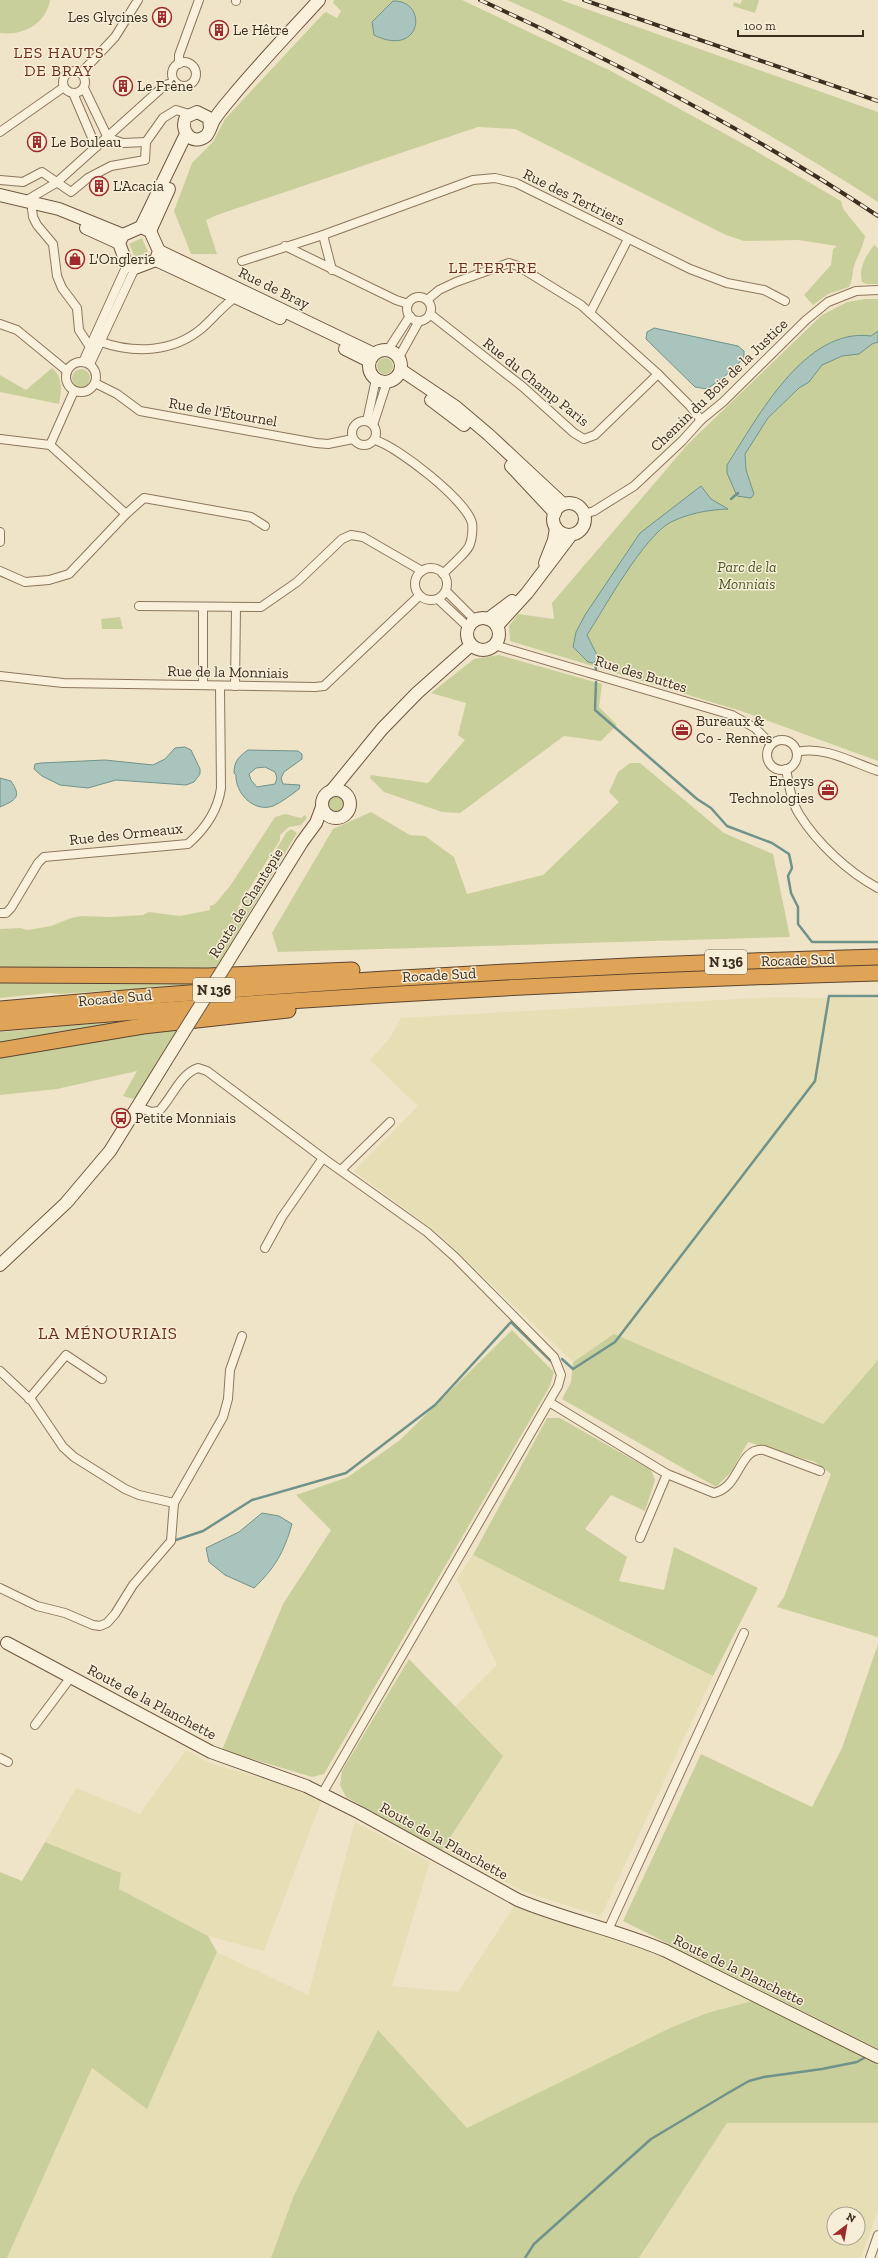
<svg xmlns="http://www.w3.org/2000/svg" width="878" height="2258" viewBox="0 0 878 2258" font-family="'Zilla Slab',serif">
	<rect width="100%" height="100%" fill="#f0e4c8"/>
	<!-- farmland -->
	<g fill="#e6deb5" fill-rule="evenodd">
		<path d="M774,997L878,999V1360L823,1424L614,1334L573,1362L439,1234L354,1171L418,1106L370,1060L390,1038L401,1018Z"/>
		<path d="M473,1555L713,1676L601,1916L524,1892L442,1850L503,1756L455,1707L497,1665L457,1579Z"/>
		<path d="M186,1750L210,1763L294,1788L321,1802L264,1951L208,1936L119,1889L121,1873L45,1842L76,1788L140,1814Z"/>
		<path d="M355,1822L430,1862L392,1986L458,1992L514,1906L554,1921L633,1944L752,2001L707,2013L670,2028L467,2128L378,2030L294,2195L271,2258H7L92,2068L147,2108L217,1952L308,1995Z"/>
		<path d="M727,2123H878V2210L861,2258H639ZM834,2214H858V2238H834Z"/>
	</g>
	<!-- green -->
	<g fill="#c9cf9b">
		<path d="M0,0H50C46,24 23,36 0,33Z"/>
		<path d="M334,0H462L611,71L749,147L841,201L844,210L865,236C863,247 858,255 854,266C852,273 853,280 849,287L828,294L813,305L804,295L831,265L833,249L837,246L798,240L744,241L726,235L515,129L478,127L217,215L206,220L217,254H191L174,211L192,163L213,142L225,119L323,14L326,12L337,18L341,11L333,3Z"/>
		<path d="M507,0H561L878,112V202C759,126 636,57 507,0Z"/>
		<path d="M742,0H759L755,13L733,6L734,2L740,4Z"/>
		<path d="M142,238L148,252L135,257L129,244Z"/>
		<path d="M874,245L878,248V284H867L862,282C858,268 866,256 874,245Z"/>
		<path d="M865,299H878V761L741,711L510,641L509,626L518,614L554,619L552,603L688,444L822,315L847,302Z"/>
		<circle cx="385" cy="366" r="8"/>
		<path d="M52,368C63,377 62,391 59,404L0,392V375L26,390Z"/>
		<circle cx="81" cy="378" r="9"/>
		<path d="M120,617L123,629H102L101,619Z"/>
		<path d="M499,655L602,684L599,707L617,725L601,741L564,736L460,813L442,812L384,792L370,778L371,775L428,783L465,740L458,735L466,703L431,693L474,659Z"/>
		<path d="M630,763H640L724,833L773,854L790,937L278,952L272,933L333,829L371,812L410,835L425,836L454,857L467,894L543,875L619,802L609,792L618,772Z"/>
		<circle cx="336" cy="804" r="9"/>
		<path d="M285,814L301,818L305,815L307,818L301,825L289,827L280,835V840L238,907L241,908L286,833L291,829L297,833L216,968L208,970H0V929L20,928L28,930L51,926L71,918L82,916L111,917L143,915L149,912L180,916L210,910V906L215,904L230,886L275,817Z"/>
		<path d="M0,980H209L207,984L60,994L50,993L0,998Z"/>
		<path d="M159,1018L0,1048V1032Z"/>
		<path d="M168,1029L177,1031L176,1033L167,1052L134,1099L123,1096L137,1071L57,1089L0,1095V1056L153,1031L156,1033L160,1030Z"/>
		<path d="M512,1330L554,1372L550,1386L324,1774L312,1777L222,1750L283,1604L331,1530L296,1495L348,1477L400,1440Z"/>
		<path d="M614,1334L823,1424L878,1360V1637L777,1607L784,1597L831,1474L815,1462L748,1442L731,1472L716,1487L562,1399L571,1382L573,1362Z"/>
		<path d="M547,1418H560L651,1470L655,1480L645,1511L611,1495L585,1529L627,1557L619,1581L664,1590L674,1547L758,1588L713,1676L473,1555Z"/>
		<path d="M878,1644V2049L623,1921L701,1754L812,1807L842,1748Z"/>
		<path d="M409,1659L503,1756L442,1850L346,1797L340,1785L342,1771Z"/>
		<path d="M45,1842L121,1873L119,1889L208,1936L217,1952L147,2109L92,2068L7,2258H0V1872L22,1881Z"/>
		<path d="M752,2001L878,2065V2123H727L639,2258H271L294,2195L378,2030L467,2128L670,2028L707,2013Z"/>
	</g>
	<!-- water -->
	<g fill="#a9c4bc" stroke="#6f938a" fill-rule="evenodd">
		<path d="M393,1C429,0 422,59 374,35L372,22Z"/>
		<path d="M654,328L738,346L744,351V358L724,377L707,389L695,387L646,339L647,332Z"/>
		<path d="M878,331V342L872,344L859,354L842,356L822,365L809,382L799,388L768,418L745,454L746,470L754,494L751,498L737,496L727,473V465C758,417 805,327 871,336Z"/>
		<path d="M701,486L711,499L728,509C707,510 690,513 671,522C644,536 605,607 587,635L598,657L596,664L588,662L573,647L576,632L585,615L640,533Z"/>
		<path d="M185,747L191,750L200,769V774L194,782L186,785L116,780L88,788L60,785L42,776L34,769L35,764L41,763L105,760L153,765L165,759L175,748Z"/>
		<path d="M248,750L298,751L302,754V759L284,772L281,778L283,784L300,785L299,789C291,795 282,802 273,806C254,813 235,793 236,775L234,773C234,762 238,757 248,750ZM265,767L275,772L277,778L275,784L257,787L251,780L249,774L256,768Z"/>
		<path d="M0,778L11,781C22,797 16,800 0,807Z"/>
		<path d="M262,1513L279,1516L292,1524C284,1552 275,1568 254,1588L225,1575L209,1562L206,1548L239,1532Z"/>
	</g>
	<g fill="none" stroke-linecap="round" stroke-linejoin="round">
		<!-- stream -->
		<g stroke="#6f938a" stroke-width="2.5">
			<path d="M731,499L738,493"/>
			<path d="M595,662L596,670"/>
			<path d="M596,682L595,710L697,799L711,808L727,826L772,843L789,854L792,868L788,876L791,893L798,907V924L812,942H878"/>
			<path d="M562,1359L573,1369L615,1342L815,1081L829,996H878"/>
			<path d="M176,1540L203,1531L252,1500L346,1473L435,1405L511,1322L552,1362"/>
			<path d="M525,2258L534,2244L651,2139L728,2093L749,2081L764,2077L822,2069L857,2062L864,2058"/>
		</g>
		<defs>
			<g id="street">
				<path d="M236,1V0"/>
				<circle cx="184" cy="74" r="12"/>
				<path d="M179,64V55L199,0"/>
				<circle cx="74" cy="82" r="11"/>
				<path d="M81,73L115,37L138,0"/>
				<path d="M84,88L108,138L123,143L146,142L163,118L176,110L189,114"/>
				<path d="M73,93L96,147"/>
				<path d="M0,132L64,87"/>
				<path d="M0,180L23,182L42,172L71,192L88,178L111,166L145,160L146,142"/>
				<path d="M27,200L56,183L165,85L175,82"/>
				<path d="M32,209L33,217L37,225L53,244L57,276L62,288L77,308L79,330L90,347"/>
				<path d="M323,235L332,270"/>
				<path d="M285,246L396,300L408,304"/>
				<path d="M242,261L323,235L473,180L495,178L516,183L690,269L727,283L764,290L785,301"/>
				<circle cx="419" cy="309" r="12"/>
				<path d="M427,300L439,290L456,282L509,263L518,266L581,305L658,374L690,406L701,420"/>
				<path d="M590,313L628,239"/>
				<path d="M430,314L523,387L574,433L584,439L595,435L658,374"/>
				<path d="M0,324L17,330L67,371"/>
				<path d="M101,342C135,354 173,352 201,329C213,319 223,305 236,297"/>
				<path d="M388,350L410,316"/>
				<path d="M399,357L419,321"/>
				<circle cx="81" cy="377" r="15"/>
				<path d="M83,362L127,265"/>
				<path d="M90,364L135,268"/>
				<path d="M95,383L117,394L140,411L316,443L328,444L353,439"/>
				<circle cx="364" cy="433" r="12"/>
				<path d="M367,421L376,379"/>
				<path d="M373,425L387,382"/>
				<path d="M0,439L50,445L126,514L144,498L251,517L265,526"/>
				<path d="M375,440C398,447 466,500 472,523C473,528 472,539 470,544C468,552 449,567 443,574"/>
				<path d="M50,445L74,391"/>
				<path d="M585,514L594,511L634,486L682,441L701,420L723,402L806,320L828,302L856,291L878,290"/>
				<path d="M0,532V542"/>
				<circle cx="431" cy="584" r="16"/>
				<path d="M0,571L25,582L49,580L69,574L126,514"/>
				<path d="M446,591L475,620"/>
				<path d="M438,599L468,627"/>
				<path d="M139,606L261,607L297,582L342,539L351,535L363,537L422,571"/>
				<path d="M494,645L732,715L755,728L771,744"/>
				<path d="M0,676L63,683L315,687L324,686L419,596"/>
				<path d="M203,685V607"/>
				<path d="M235,686L236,607"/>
				<circle cx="782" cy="755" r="15"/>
				<path d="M797,752C822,745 854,763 878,771"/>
				<path d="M786,769C789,784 791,801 799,814C817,843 848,872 878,888"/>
				<path d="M0,913H6L11,908L38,863L44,857L188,844C205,829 218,810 221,788L220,686"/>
				<path d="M138,1107L151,1112L159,1111C172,1098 180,1074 198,1068L207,1071L323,1158L282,1217L265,1248"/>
				<path d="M341,1170L390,1122"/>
				<path d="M0,1371L32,1401L63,1447L74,1457L125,1489L139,1495L174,1503"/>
				<path d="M29,1399L66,1355L102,1379"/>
				<path d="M549,1402L667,1474L640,1538"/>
				<path d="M667,1474L714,1493C741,1487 738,1447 764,1450L820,1471"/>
				<path d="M0,1588L37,1606L65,1613L93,1625L100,1626L107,1623L115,1614L133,1585L171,1541L174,1503L223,1417L228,1399L230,1370L242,1336"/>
				<path d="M35,1725L71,1677"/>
				<path d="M0,1758L8,1762"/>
				<path d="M322,1794L558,1386L561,1375L554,1357L455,1257L427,1232L323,1158"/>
				<path d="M608,1930L744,1633"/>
				<path d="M870,2258L878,2235"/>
			</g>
			<g id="secondary">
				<path d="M210,128L209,118L197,112L186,117C179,130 192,147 206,136C210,132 211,125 214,120C219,112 225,105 231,98C259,64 290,32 319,0"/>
				<path d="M0,195L59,209L123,235"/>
				<path d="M141,227L150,231L159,251L156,260L135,268L127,265L119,243L123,235Z"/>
				<path d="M141,227L186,134"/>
				<path d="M86,228L119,243"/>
				<path d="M150,231L169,189"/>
				<path d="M159,251L374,354"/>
				<path d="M156,260L280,318"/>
				<path d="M345,349L369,361"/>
				<circle cx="385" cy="366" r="16"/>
				<path d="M401,370L456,407L489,435L563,504"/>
				<path d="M431,400L464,425"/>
				<path d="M511,466L555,513"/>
				<circle cx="569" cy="519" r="16"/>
				<path d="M545,563L554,540L556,528"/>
				<circle cx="483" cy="634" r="16"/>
				<path d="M488,619L512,601"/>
				<path d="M497,626L527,593L571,535"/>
				<path d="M333,789L382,729L417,693L471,645"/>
				<circle cx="336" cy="804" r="14"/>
				<path d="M227,963L302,842L316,823L322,807"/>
				<path d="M0,1265L66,1203L110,1151L183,1033"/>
				<path d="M7,1643L211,1752L306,1786L360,1813L518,1900C566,1920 618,1930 666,1951L878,2057"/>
			</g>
			<g id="highway">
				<path d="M0,975L208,976L352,970"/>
				<path d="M0,1009C292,982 585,965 878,957"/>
				<path d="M0,1023C292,998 585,981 878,973"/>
				<path d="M0,1050L143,1026L288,1010"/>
			</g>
		</defs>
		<!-- street casing -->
		<use href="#street" stroke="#8d765c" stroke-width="10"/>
		<!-- secondary casing -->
		<use href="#secondary" stroke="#6f573f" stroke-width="14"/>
		<!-- highway casing -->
		<use href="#highway" stroke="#5b4430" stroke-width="17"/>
		<!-- street -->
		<use href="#street" stroke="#faf1dc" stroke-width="8"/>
		<!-- secondary -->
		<use href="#secondary" stroke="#faf1dc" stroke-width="12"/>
		<!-- highway -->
		<use href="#highway" stroke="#e0a458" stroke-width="15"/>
		<defs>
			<g id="rail">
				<path d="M480,0C618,63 752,132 878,216"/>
				<path d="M584,0L878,101"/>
			</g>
		</defs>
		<!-- rail casing -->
		<use href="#rail" stroke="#3d2e20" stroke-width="4"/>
		<!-- rail -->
		<use href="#rail" stroke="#f7eed8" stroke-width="2.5" stroke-dasharray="8" stroke-linecap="butt"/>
		<defs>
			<path id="secondary-bridge" d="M183,1033L227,963"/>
		</defs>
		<!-- secondary-bridge casing -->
		<use href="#secondary-bridge" stroke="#6f573f" stroke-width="14" stroke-linecap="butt"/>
		<!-- secondary-bridge -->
		<use href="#secondary-bridge" stroke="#faf1dc" stroke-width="12"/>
	</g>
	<!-- icons -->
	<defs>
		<symbol id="building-ring" viewBox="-11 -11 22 22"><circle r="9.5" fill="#f7eed8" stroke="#9e2a2b" stroke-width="1.5"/><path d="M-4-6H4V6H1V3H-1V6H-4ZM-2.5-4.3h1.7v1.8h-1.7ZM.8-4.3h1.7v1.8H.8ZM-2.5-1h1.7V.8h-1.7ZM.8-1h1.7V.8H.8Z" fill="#9e2a2b"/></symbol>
		<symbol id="shop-ring" viewBox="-11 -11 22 22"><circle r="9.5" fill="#f7eed8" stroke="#9e2a2b" stroke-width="1.5"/><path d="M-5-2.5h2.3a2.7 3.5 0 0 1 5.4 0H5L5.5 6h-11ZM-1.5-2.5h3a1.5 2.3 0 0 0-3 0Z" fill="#9e2a2b"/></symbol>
		<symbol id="office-ring" viewBox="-11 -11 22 22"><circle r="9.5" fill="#f7eed8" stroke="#9e2a2b" stroke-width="1.5"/><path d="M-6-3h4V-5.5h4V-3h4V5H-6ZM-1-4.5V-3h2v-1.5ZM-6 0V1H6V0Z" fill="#9e2a2b"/></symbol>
		<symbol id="bus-ring" viewBox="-11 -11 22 22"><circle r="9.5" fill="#f7eed8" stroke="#9e2a2b" stroke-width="1.5"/><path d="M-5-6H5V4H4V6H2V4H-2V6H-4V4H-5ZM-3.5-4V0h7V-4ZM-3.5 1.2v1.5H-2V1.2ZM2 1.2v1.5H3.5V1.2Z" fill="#9e2a2b"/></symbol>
	</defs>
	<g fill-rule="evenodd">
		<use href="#building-ring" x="151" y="6" width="22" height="22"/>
		<use href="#building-ring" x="208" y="19" width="22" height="22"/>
		<use href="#building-ring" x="112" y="75" width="22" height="22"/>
		<use href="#building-ring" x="26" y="131" width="22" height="22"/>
		<use href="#building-ring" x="88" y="175" width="22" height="22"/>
		<use href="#shop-ring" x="64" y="248" width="22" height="22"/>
		<use href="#office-ring" x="671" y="719" width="22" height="22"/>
		<use href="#office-ring" x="817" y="779" width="22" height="22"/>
		<use href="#bus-ring" x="110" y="1107" width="22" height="22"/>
	</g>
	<g text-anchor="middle" stroke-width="3" stroke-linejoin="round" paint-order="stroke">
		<!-- shield labels -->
		<g fill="#f7eed8" stroke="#756857" stroke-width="1">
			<rect x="705" y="950" width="42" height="24" rx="3"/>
			<rect x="193" y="978" width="42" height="24" rx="3"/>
		</g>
		<g font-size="14" font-weight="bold" fill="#3d2e20">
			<text x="726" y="967">N 136</text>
			<text x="214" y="995">N 136</text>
		</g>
		<!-- poi labels -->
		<g font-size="15" fill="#3d2e20" stroke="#f7eed8" text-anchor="start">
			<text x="148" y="22" text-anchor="end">Les Glycines</text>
			<text x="233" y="35">Le Hêtre</text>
			<text x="137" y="91">Le Frêne</text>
			<text x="51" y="147">Le Bouleau</text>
			<text x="113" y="191">L'Acacia</text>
			<text x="89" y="264">L'Onglerie</text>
			<text x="696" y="726">Bureaux &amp;<tspan x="696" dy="17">Co - Rennes</tspan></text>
			<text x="814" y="786" text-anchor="end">Enesys<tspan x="814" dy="17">Technologies</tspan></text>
			<text x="135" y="1123">Petite Monniais</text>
		</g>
		<!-- street labels -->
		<g font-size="15" fill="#3d2e20" stroke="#f7eed8">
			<text transform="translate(574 197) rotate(26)" y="5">Rue des Tertriers</text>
			<text transform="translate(274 288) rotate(26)" y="5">Rue de Bray</text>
			<text transform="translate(536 382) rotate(39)" y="5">Rue du Champ Paris</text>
			<text transform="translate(719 385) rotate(-44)" y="5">Chemin du Bois de la Justice</text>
			<text transform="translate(223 412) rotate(10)" y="5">Rue de l'Étournel</text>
			<text transform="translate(228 672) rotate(1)" y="5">Rue de la Monniais</text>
			<text transform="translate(641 674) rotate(17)" y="5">Rue des Buttes</text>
			<text transform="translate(126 834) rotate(-6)" y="5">Rue des Ormeaux</text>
			<text transform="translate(246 903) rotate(-58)" y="5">Route de Chantepie</text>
			<text transform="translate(798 960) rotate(-2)" y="5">Rocade Sud</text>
			<text transform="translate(439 975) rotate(-3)" y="5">Rocade Sud</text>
			<text transform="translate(115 998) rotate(-5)" y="5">Rocade Sud</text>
			<text transform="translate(152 1702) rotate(28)" y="5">Route de la Planchette</text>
			<text transform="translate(444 1841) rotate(29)" y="5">Route de la Planchette</text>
			<text transform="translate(739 1970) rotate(26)" y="5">Route de la Planchette</text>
		</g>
		<!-- park labels -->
		<g font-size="15" font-style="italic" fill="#4d5a26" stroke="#f7eed8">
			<text x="747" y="572">Parc de la<tspan x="747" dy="17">Monniais</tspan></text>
		</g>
		<!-- neighbourhood labels -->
		<g font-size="16" letter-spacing="1" fill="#6b2e1e" stroke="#f7eed8">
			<text x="59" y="58">LES HAUTS<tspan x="59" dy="18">DE BRAY</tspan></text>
			<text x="493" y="273">LE TERTRE</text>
		</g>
		<!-- quarter labels -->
		<g font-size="17" letter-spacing="1" fill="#6b2e1e" stroke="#f7eed8">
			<text x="108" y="1339">LA MÉNOURIAIS</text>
		</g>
	</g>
	<!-- north arrow -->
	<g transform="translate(846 2226) rotate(31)"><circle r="19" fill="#f7eed8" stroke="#ada18e"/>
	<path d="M0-3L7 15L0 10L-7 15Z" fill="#9e2a2b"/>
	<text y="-6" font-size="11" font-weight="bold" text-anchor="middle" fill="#3d2e20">N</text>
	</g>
	<!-- scale -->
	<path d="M738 30v6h125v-6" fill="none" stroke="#3d2e20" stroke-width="2"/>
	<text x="744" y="30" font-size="12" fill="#3d2e20" stroke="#f7eed8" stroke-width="3" paint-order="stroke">100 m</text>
</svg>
